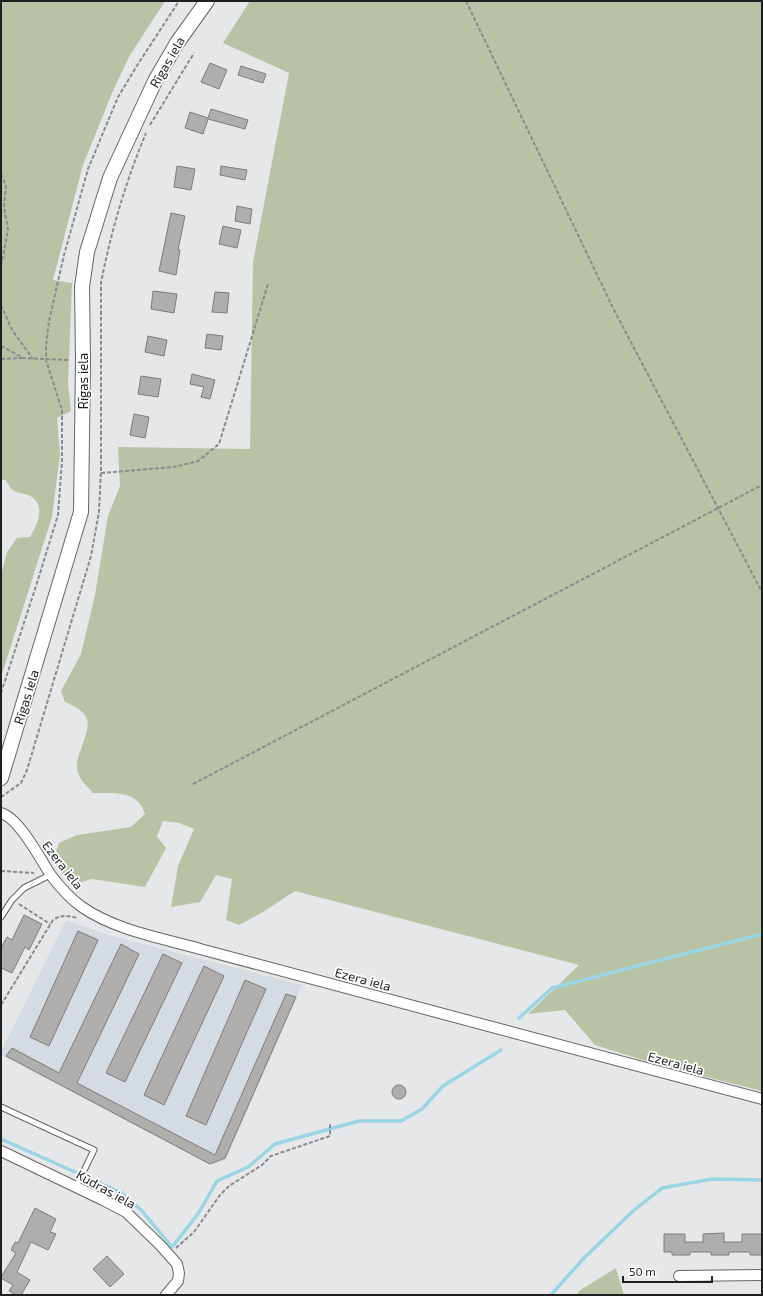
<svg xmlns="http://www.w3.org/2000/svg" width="763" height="1296" viewBox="0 0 763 1296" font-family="'Exo 2',sans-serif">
	<rect width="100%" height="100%" fill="#e6e7e8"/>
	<!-- built -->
	<path fill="#d5dbe2" d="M66,920L105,934L302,985L226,1160L210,1165L1,1055V1052Z"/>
	<!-- green -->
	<g fill="#b8c3a6">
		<path d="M1,1H165L130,55L112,93L83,165L53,280L72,283L68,385L71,411L57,418L60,455L52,517L1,677V575L7,552L17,538L30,537C38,524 47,503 28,495C24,494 17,493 13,490C10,488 8,483 5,480H1Z"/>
		<path d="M250,1H762V1091L655,1064L595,1045L565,1010L528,1014L579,965L295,891L263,912L239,925L226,920L232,879L216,875L200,902L171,907L178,866L194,829L179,823L163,821L157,836L166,848L145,887L92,879L81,882L69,879L60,872L53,860L59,843L77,835L131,827L145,814C138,790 114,793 93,793C85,785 76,776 77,764C77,760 79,755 80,752C89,725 96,715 65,702L61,691L81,654L95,595L108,516L120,486L118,447L250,449L253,262L289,73L223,43Z"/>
		<path d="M616,1268L624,1295H577L579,1291Z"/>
	</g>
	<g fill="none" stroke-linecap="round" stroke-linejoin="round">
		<!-- stream -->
		<g stroke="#9ad5e3" stroke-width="3.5">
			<path d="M519,1018L552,988L762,934"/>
			<path d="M1,1139L122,1193L142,1211L172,1247L198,1214L217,1181L248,1167L275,1144L359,1121H401L422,1109L443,1086L501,1050"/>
			<path d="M551,1295L584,1258L633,1211L662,1188L712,1179L762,1180"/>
		</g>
	</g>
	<!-- building -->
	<g fill="#afaead" stroke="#7d7c7b">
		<path d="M210,63L227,70L219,89L201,82Z"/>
		<path d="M241,66L266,74L263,83L238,75Z"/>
		<path d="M211,109L248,120L245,129L208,119L203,134L185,128L190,112L208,118Z"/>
		<path d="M177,166L195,169L191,190L174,187Z"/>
		<path d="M221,166L247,170L245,180L220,175Z"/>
		<path d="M237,206L252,209L250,224L235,221Z"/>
		<path d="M171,213L185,216L178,250H180L176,275L159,271Z"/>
		<path d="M223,226L241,230L237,248L219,244Z"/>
		<path d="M153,291L177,294L174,313L151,309Z"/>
		<path d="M215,292L229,293L227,313L212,312Z"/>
		<path d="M207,334L223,336L221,350L205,348Z"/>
		<path d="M148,336L167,340L164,356L145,352Z"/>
		<path d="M192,374L215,380L210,399L201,397L204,387L190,384Z"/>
		<path d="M141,376L161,379L158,397L138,394Z"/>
		<path d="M134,414L149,417L145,438L130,435Z"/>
		<path d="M24,915L42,924L29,950L25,947L12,973L1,968V948L7,937L12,940Z"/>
		<path d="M78,931L98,940L49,1046L30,1037Z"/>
		<path d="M121,944L139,954L77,1083L215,1155L286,994L296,997L225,1158L210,1164L6,1056L12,1048L59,1073Z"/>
		<path d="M163,954L182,963L125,1082L106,1073Z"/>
		<path d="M204,966L224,976L164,1105L144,1095Z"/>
		<path d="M245,980L266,989L206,1125L186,1116Z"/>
		<circle cx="399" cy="1092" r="7"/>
		<path d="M35,1208L56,1219L50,1232L56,1234L48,1250L31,1242L17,1272L30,1280L21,1295H16L9,1291L13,1285L1,1278V1277L16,1253L11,1250L15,1242L18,1243Z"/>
		<path d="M724,1233V1242H742V1234H762V1255H750V1252H729V1255H711V1252H690V1255H672V1252H664V1234H685V1242H703V1234Z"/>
		<path d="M107,1256L124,1274L110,1287L93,1269Z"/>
	</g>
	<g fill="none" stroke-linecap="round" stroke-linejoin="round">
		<defs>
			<g id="service">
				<path d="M1,917L12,900L24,888L50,875"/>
				<path d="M1,1107L94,1150L76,1187"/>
			</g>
			<g id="minor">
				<path d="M1,813C18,817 40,858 50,874C59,886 69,898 82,907C115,930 161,938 200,949L762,1099"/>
				<path d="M1,1151L103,1200L126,1212L161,1246L177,1264L179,1273L178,1281L166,1295"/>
				<path d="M679,1276L762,1275"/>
			</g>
			<path id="secondary" d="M1,778L81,512L83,360L82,287L87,252L110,178L155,81L177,43L207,1"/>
		</defs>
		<!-- service casing -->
		<use href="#service" stroke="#656566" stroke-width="7"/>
		<!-- minor casing -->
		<use href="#minor" stroke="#656566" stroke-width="12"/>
		<!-- secondary casing -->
		<use href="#secondary" stroke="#656566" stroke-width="16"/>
		<!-- path -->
		<g stroke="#8a8b8c" stroke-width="2" stroke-dasharray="4 2" stroke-linecap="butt">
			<path d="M466,1L613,308L762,592"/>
			<path d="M150,125L194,53"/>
			<path d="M1,174L6,186L4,207L8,230L1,266"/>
			<path d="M1,305L12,330L33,359"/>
			<path d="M1,346L23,358L70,360"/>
			<path d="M1,359L22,358"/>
			<path d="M101,473L174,467L198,461L219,444L268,284"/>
			<path d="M1,693L36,586L58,515L62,461V410L46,360V346L49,321L64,255L88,169L118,97L138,64L179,1"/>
			<path d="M193,784L762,485"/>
			<path d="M1,797L21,783L27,770L91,556L99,512L101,469V283C111,231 126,181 146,133"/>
			<path d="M1,871L34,873"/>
			<path d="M19,904L50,924"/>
			<path d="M1,1005L53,920C61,914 68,916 78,918"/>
			<path d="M176,1248L194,1232L220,1195L229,1186L262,1165L271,1156L330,1136V1123"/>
		</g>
		<!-- service -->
		<use href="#service" stroke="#fff" stroke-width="5"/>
		<!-- minor -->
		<use href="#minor" stroke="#fff" stroke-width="10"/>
		<!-- secondary -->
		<use href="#secondary" stroke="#fff" stroke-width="14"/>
	</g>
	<g text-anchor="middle" stroke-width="3.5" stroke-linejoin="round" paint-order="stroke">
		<!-- street labels -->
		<g font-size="13" fill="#1f1f20" stroke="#fff">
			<text transform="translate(167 62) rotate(-60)" y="5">Rīgas iela</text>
			<text transform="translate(83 381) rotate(-90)" y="5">Rīgas iela</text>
			<text transform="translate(26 697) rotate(-73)" y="5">Rīgas iela</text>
			<text transform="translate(63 865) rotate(52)" y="5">Ezera iela</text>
			<text transform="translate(363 979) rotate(15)" y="5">Ezera iela</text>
			<text transform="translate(676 1063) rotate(15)" y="5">Ezera iela</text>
			<text transform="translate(106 1189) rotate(29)" y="5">Kūdras iela</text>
		</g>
	</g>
	<!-- border -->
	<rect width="763" height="1296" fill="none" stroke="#1f1f20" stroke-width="4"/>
	<!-- scale -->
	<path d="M623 1276v6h89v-6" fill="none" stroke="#1f1f20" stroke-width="2"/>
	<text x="629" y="1276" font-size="12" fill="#1f1f20" stroke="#ffffff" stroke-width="3" paint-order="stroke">50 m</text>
</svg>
